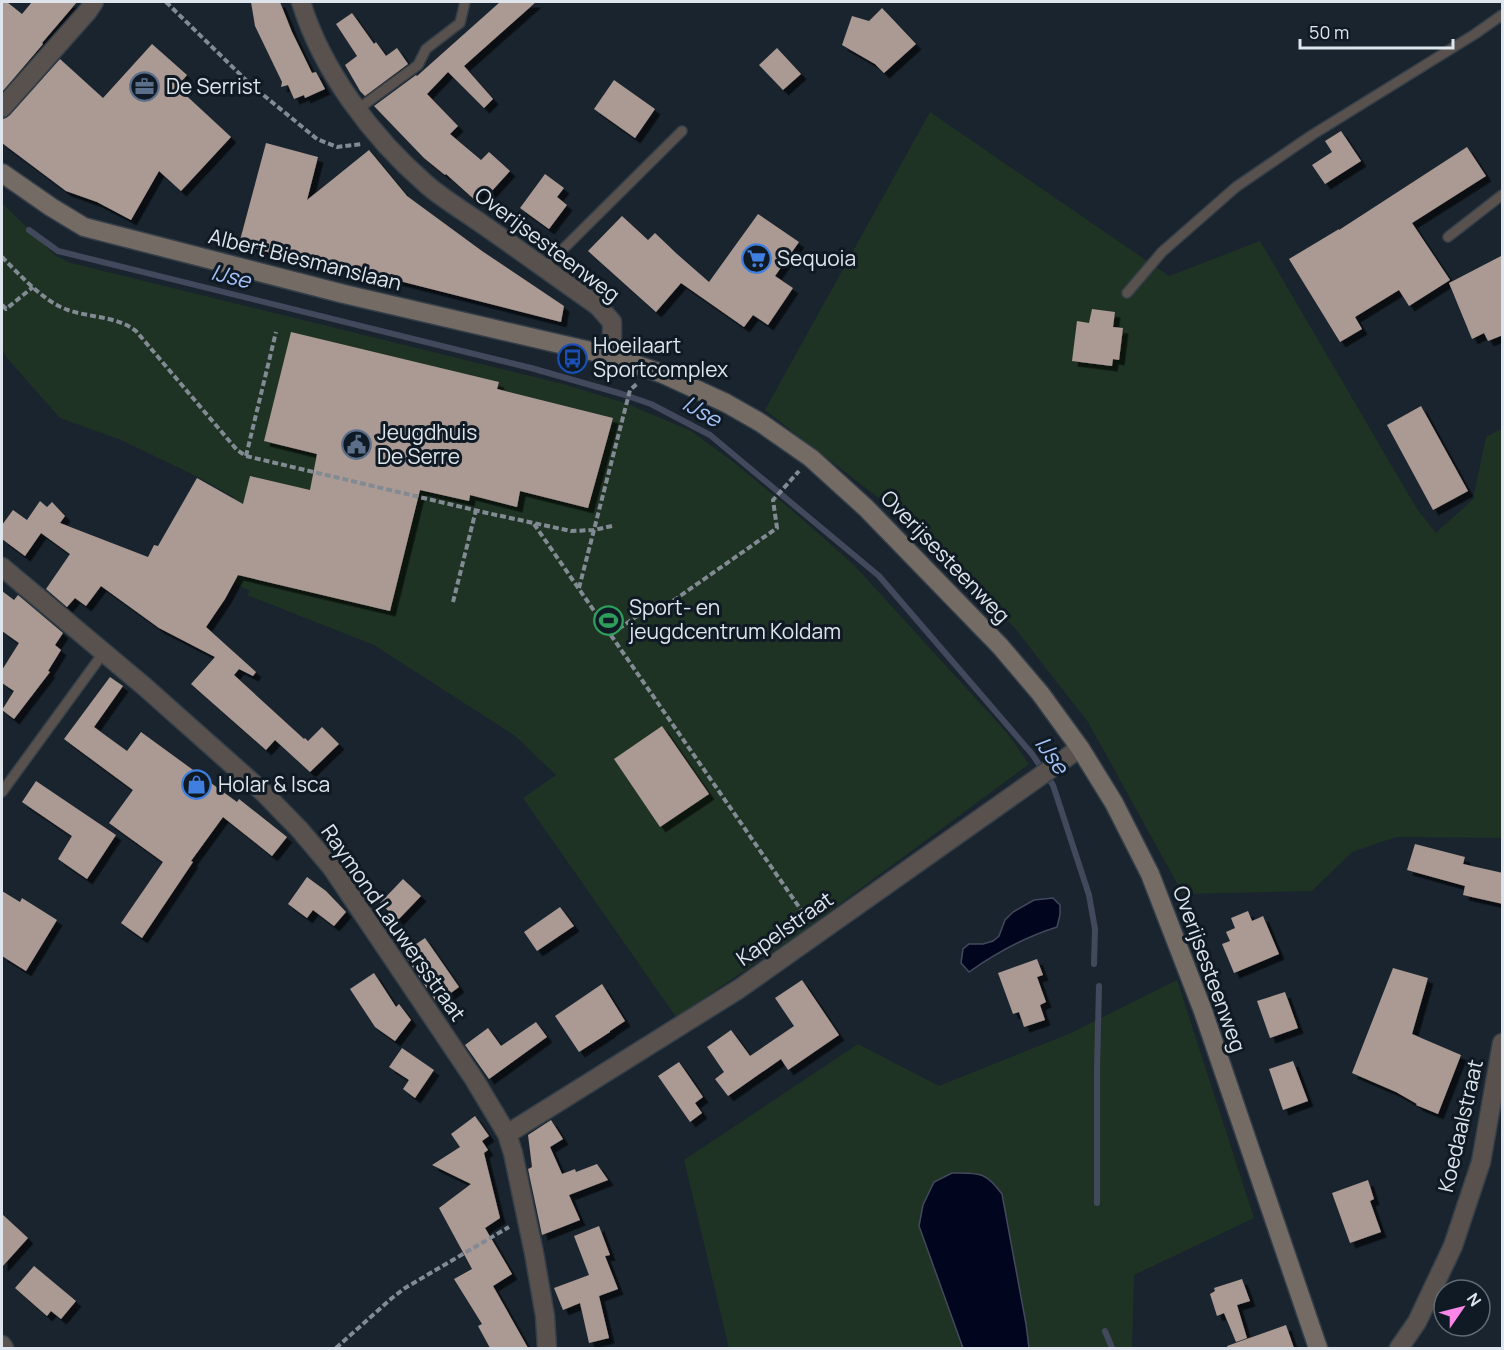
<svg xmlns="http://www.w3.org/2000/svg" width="1504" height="1350" viewBox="0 0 1504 1350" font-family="Manrope,sans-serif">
	<defs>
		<filter id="shadow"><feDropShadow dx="5.5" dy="5.5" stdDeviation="0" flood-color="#0009"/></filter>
	</defs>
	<rect width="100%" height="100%" fill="#19242e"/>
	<!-- green -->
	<g fill="#1f3324">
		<path d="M930,112L1169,276L1260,241L1417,509L1436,533L1473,499L1486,437L1502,429V838L1396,837L1352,852L1312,891L1183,894L1088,722L1014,627L915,526L765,410Z"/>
		<path d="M2,203L56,256L71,263L563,384L625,403L691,431L732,461L794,512L855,566L1007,733L1029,764L803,931L676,1017L523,798L556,775L514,735L374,645L247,595L250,591L229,580L201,562L234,497L198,477L121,440L60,418L7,358L2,348Z"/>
		<path d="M1177,980L1254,1218L1134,1275L1132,1348H1029L1026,1324L1002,1194L949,1306L963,1348H729L684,1160L858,1044L939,1086L1071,1033Z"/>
	</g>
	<!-- water -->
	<g fill="#01061e" stroke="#43495c" stroke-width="1.5">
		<path d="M1053,898L1060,905V915L1057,927C1025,937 996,953 969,972L961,963L963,949L969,944H983L993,941L999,936L1005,920L1013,912L1034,900Z"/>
		<path d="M952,1173C979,1173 985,1171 1002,1194L1026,1324L1029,1348H963L919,1226L923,1205L934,1182Z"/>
	</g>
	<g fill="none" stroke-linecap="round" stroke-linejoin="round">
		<!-- stream -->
		<g stroke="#43495c" stroke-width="6">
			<path d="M29,230L58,251L531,368L622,394L651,404L710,435L879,576L1032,754L1053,785L1089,895L1095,929L1094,964"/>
			<path d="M1097,1203V1069L1099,986"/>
			<path d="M1105,1331L1112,1348"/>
		</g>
	</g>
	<!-- building -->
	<g fill="#ab9993" filter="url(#shadow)">
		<path d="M2,2H7L22,14L32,2H77L42,43L43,44L2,92Z"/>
		<path d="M251,2H280L292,32L312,73L316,72L325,89L305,98L304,95L294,99L288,85L281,87L282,82L255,26Z"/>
		<path d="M500,2H536L464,66L493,99L484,108L448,72L427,94L458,126L450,134L481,160L489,152L510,171L490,193L486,189L476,201L446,174L445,175L424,158L374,106L416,75L417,76Z"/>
		<path d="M882,8L916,44L884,73L875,64L842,45L852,16L869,21Z"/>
		<path d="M352,13L374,44L376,42L386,56L397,48L408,64L365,96L360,91L345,65L357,56L336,24Z"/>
		<path d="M152,44L187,75L177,87L231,137L181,191L159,171L131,220L97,202L66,191L2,143V119L6,118L10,115L60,59L103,98Z"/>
		<path d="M777,48L801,74L783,90L759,65Z"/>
		<path d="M614,80L655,109L635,138L594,109Z"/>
		<path d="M1341,131L1361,161L1325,184L1312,165L1332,152L1325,141Z"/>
		<path d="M266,143L318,157L307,200L369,150L407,196L482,251L564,306L561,322L293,254L292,259L239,244Z"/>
		<path d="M1467,147L1486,176L1412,223L1450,280L1409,306L1399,290L1355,317L1362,329L1340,342L1289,259L1339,229V230Z"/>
		<path d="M545,174L564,188L557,197L567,205L549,229L520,208Z"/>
		<path d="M758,214L799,242L775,276L793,288L768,325L753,315L744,327L681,283L656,312L588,251L622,216L648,240L655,233L677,254L709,282Z"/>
		<path d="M1503,255V335L1488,341L1484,333L1472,339L1449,283Z"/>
		<path d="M1092,309L1115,312L1113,327L1123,328L1119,360L1113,359L1112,366L1072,361L1077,321L1089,323Z"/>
		<path d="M291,332L499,382L497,389L613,418L588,508L520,491L517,507L470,495L469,501L420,490L390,611L238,575L225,599L206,627L256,672L253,676L239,669L234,675L304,739L305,738L308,741L322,727L339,744L310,772L275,740L266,750L191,684L215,657L159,628L101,586L86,606L75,598L67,607L46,589L70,554L41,533L25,556L2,539V525L13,510L27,520L40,501L47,507L52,502L65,516L60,523L148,557L154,545L158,546L197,478L243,504L250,476L310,490L317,454L264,441Z"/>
		<path d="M1421,406L1468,491L1433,510L1387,425Z"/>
		<path d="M2,591L14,600L18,595L63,633L55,645L61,650L48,671L50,672L14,719L2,710L14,691L2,683V670L19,643L2,631Z"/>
		<path d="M110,677L123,686L94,727L127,751L141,732L237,802L239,799L287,837L272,856L223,817L191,861L193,862L142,938L121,923L163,862L109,823L133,790L64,739Z"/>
		<path d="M662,726L709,794L660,827L614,759Z"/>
		<path d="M36,781L116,835L87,879L58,859L72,836L22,802Z"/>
		<path d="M1415,844L1465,857L1463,864L1503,873V904L1463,895L1465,886L1407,870Z"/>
		<path d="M307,877L326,891L346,912L334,926L313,910L307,918L288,904Z"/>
		<path d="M403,879L421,896L398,920L380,903Z"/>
		<path d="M2,891L20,902L22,898L57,920L26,971L2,956Z"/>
		<path d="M560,907L574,926L537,951L524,932Z"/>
		<path d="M1248,911L1252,921L1263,916L1279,954L1234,973L1222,944L1230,941L1226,932L1235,928L1231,918Z"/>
		<path d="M425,938L459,987L437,1003L403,953Z"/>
		<path d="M1037,959L1043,975L1037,977L1046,1002L1040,1005L1045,1020L1024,1027L1019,1012L1013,1014L998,973Z"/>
		<path d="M1393,968L1428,978L1412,1034L1461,1055L1438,1114L1416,1105L1417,1104L1396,1092L1352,1073Z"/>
		<path d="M374,973L396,1007L399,1004L411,1020L395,1041L375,1027L350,989Z"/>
		<path d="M802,980L839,1035L788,1070L781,1059L728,1096L715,1079L724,1072L707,1047L731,1030L750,1056L794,1026L775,998Z"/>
		<path d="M602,984L625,1021L610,1031V1032L579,1052L555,1016Z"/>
		<path d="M1285,992L1298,1028L1270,1038L1257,1001Z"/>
		<path d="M536,1022L547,1037L489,1079L465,1045L488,1028L501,1046Z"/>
		<path d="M402,1048L434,1070L415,1098L403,1089L409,1080L389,1067Z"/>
		<path d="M1293,1061L1308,1101L1283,1110L1269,1069Z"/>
		<path d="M679,1062L703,1097L695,1103L702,1113L690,1122L658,1076Z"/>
		<path d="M475,1116L489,1136L482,1141L488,1150L484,1153L500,1218L485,1228L512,1274L493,1286L528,1348H490L478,1326L482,1324L454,1279L472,1269L439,1208L471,1184L432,1165L460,1147L451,1134Z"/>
		<path d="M551,1120L563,1139L550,1147L562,1174L575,1169L576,1172L597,1164L608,1180L569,1195L580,1220L542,1235L528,1169L532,1167L528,1135Z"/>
		<path d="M1368,1180L1374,1199L1370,1201L1381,1232L1350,1243L1332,1193Z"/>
		<path d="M2,1214L28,1238L2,1267Z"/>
		<path d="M599,1226L610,1255L605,1256L618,1289L599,1296L609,1338L589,1343L580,1303L563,1310L554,1288L589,1275L574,1236Z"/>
		<path d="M34,1266L76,1301L61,1319L51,1311L47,1316L15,1288Z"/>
		<path d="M1242,1279L1250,1301L1237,1305L1247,1338L1236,1342L1224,1313L1217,1316L1210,1294L1215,1291L1214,1288Z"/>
		<path d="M1286,1325L1294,1348H1228L1227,1346Z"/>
	</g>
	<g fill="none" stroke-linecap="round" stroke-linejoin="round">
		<defs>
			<g id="lane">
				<path d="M358,109L418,65L426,49L460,23L465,2"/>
				<path d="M1448,237L1502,195"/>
				<path d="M544,268L682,131"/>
				<path d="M1127,293L1162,252L1236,187L1312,135L1475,34L1502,15"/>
				<path d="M2,792L104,652"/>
			</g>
			<g id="street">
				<path d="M301,2C322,71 372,137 426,184C443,199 464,211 482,224C521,251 559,279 598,306L612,322V356"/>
				<path d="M2,108L88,11L94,2"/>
				<path d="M2,567L145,687L263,792L300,830L332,868L474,1079L507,1134L513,1153L534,1253L545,1316L547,1348"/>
				<path d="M507,1134L739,989L1080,748"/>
				<path d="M2,1345L4,1348"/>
				<path d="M1399,1348L1417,1322L1453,1246L1481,1162L1502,1043"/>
			</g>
			<path id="secondary" d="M2,173L51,207L84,227L344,294L612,356L663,374L726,403L761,423L811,458L866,508L1000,646L1040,693L1080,748L1114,803L1150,874L1203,1011L1318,1348"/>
		</defs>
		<!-- lane casing -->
		<use href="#lane" stroke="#353f49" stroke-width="12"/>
		<!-- street casing -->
		<use href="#street" stroke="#353f49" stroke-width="21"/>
		<!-- secondary casing -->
		<use href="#secondary" stroke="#353f49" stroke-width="21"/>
		<!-- path -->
		<g stroke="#828a93" stroke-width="4" stroke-dasharray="6 3" stroke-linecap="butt">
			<path d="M166,2L250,84L317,139L337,147L362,144"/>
			<path d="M2,257C20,275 44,302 68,310C91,318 117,316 136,331L237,450L246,456L487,513L571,531L594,530L612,526"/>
			<path d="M2,305L6,309L33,287"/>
			<path d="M246,456L276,332"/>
			<path d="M534,524L808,920"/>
			<path d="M579,588L630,390L638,383"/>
			<path d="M453,602L476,510"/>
			<path d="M611,634L640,614L648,611L660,610L777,528L773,500L799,471"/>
			<path d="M336,1348L392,1298L405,1288L509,1227"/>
		</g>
		<!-- lane -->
		<use href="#lane" stroke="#58514d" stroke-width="9"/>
		<!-- street -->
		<use href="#street" stroke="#58514d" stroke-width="18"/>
		<!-- secondary -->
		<use href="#secondary" stroke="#756b65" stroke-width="18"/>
	</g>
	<!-- icons -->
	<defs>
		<symbol id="office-ring" viewBox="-11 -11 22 22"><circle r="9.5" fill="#101a24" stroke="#5c6f8a" stroke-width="1.5"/><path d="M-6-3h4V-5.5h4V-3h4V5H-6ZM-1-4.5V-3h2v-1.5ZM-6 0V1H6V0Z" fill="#5c6f8a"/></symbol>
		<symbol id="supermarket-ring" viewBox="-11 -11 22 22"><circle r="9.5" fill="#101a24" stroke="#3f7fe0" stroke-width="1.5"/><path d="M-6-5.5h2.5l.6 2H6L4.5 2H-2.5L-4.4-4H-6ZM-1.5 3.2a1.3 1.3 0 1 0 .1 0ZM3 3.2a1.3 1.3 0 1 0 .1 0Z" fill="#3f7fe0"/></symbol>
		<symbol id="bus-ring" viewBox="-11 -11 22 22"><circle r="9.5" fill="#101a24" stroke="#1a4fb4" stroke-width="1.5"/><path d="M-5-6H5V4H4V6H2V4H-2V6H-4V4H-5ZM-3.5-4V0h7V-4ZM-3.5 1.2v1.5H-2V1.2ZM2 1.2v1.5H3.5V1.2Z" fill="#1a4fb4"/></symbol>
		<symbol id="civic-ring" viewBox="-11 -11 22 22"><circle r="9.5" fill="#101a24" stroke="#5c6f8a" stroke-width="1.5"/><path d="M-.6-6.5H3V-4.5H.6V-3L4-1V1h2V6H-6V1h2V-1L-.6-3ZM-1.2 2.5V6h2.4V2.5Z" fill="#5c6f8a"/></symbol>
		<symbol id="stadium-ring" viewBox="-11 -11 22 22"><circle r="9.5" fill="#101a24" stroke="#2e9e5b" stroke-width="1.5"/><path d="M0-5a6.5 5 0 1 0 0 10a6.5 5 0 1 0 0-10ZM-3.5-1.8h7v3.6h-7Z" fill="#2e9e5b"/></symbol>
		<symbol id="shop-ring" viewBox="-11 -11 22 22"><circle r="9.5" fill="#101a24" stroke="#3f7fe0" stroke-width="1.5"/><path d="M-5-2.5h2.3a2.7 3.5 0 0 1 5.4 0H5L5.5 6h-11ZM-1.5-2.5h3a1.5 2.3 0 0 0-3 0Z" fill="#3f7fe0"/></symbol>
	</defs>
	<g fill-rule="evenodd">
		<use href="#office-ring" x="128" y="70" width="33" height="33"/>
		<use href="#supermarket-ring" x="740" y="242" width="33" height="33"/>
		<use href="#bus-ring" x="556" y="342" width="33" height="33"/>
		<use href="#civic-ring" x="340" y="428" width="33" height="33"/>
		<use href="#stadium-ring" x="592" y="604" width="33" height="33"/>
		<use href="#shop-ring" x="180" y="768" width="33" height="33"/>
	</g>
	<g text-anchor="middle" stroke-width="6" stroke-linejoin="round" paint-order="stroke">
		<!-- poi labels -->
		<g font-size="21" fill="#dee5ec" stroke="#101a24" text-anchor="start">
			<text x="166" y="94">De Serrist</text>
			<text x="777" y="266">Sequoia</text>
			<text x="593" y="353">Hoeilaart<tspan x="593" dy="24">Sportcomplex</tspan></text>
			<text x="377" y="440">Jeugdhuis<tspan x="377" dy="24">De Serre</tspan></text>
			<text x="629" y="615">Sport- en<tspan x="629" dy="24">jeugdcentrum Koldam</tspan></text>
			<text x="218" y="792">Holar &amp; Isca</text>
		</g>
		<!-- street labels -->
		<g font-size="21" fill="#dee5ec" stroke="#101a24">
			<text transform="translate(547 245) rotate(37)" y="7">Overijsesteenweg</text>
			<text transform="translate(305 260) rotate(14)" y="7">Albert Biesmanslaan</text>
			<text transform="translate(945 557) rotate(46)" y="7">Overijsesteenweg</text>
			<text transform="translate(393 923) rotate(55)" y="7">Raymond Lauwersstraat</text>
			<text transform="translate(785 929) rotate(-35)" y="7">Kapelstraat</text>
			<text transform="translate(1209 969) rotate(70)" y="7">Overijsesteenweg</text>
			<text transform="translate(1461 1126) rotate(-77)" y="7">Koedaalstraat</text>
		</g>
		<!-- water labels -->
		<g font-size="22" font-style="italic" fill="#a5c2fa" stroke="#101a24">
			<text transform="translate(231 276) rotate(14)" y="8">IJse</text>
			<text transform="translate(702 411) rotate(30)" y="8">IJse</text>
			<text transform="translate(1052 755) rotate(55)" y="8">IJse</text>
		</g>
	</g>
	<!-- border -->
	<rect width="1504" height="1350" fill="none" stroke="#dee5ec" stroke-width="6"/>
	<!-- north arrow -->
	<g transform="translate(1462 1308) rotate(55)"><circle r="28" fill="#101a24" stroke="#626b74" stroke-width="1.5"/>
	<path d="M0-4.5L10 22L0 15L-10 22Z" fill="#fa87e7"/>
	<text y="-9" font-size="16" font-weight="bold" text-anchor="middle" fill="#dee5ec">N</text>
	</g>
	<!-- scale -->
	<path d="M1300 39v9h153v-9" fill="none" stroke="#dee5ec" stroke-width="3"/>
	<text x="1309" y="39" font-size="18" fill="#dee5ec" stroke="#101a24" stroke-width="4.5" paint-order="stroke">50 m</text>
</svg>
